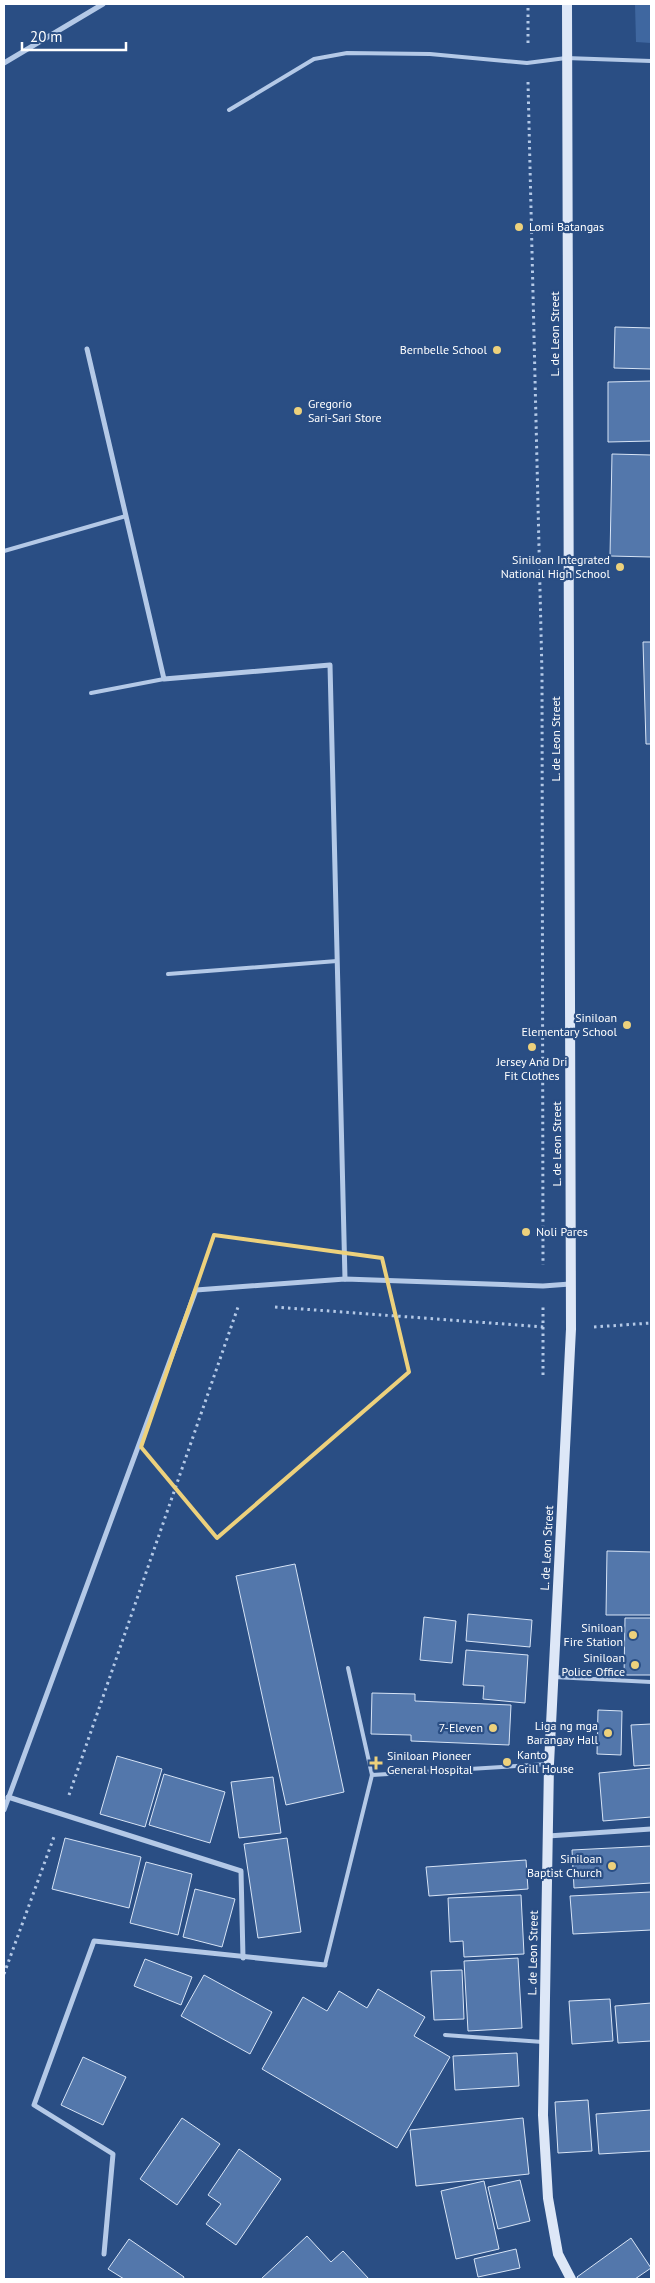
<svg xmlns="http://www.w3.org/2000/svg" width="655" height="2283" viewBox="0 0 655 2283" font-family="'PT Sans',sans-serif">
	<rect width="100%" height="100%" fill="#2a4e84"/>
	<!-- green -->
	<path fill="#3f67a0" d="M635,4H651V43L636,42Z"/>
	<!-- building -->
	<g fill="#5377ab" stroke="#d7e4f6">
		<path d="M615,327L651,328V369L614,368Z"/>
		<path d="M651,381V441L608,442V382Z"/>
		<path d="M612,454L651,455V557L610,556Z"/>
		<path d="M643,642H651V744H646Z"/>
		<path d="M607,1551L651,1552V1615H606Z"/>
		<path d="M295,1564L344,1792L286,1805L236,1576Z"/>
		<path d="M468,1614L532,1620L530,1647L466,1641Z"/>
		<path d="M424,1617L456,1621L452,1663L420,1660Z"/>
		<path d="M625,1618H651V1675H624Z"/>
		<path d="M466,1650L528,1655L525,1703L483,1699L484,1686L463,1685Z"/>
		<path d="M372,1693L415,1694V1701L511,1705L509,1745L411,1741V1735L371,1734Z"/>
		<path d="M598,1710L622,1711L621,1755L597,1754Z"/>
		<path d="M651,1724V1765L634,1766L631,1725Z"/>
		<path d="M117,1756L162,1769L145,1827L100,1814Z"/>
		<path d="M651,1768V1817L603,1821L599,1773Z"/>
		<path d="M164,1774L225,1792L210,1843L149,1825Z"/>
		<path d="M273,1777L281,1833L239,1838L231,1782Z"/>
		<path d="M65,1838L141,1857L129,1908L52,1889Z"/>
		<path d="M287,1838L301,1932L258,1938L244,1844Z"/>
		<path d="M651,1846V1883L574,1888L572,1850Z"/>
		<path d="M526,1860L528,1889L429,1896L426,1867Z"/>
		<path d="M146,1862L192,1874L178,1935L130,1923Z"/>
		<path d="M195,1889L235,1899L222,1947L183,1937Z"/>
		<path d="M651,1892V1930L573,1934L570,1896Z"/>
		<path d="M521,1895L524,1954L464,1957L463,1941L450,1942L448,1898Z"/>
		<path d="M518,1958L522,2028L468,2031L464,1961Z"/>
		<path d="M145,1959L192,1977L181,2005L134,1986Z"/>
		<path d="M462,1970L464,2019L434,2020L431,1971Z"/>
		<path d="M204,1975L272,2012L250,2054L181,2016Z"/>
		<path d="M378,1989L425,2017L414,2036L450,2057L397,2148L262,2069L303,1997L327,2011L339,1991L367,2008Z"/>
		<path d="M610,1999L613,2041L572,2044L569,2001Z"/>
		<path d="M651,2003V2041L618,2043L615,2006Z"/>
		<path d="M517,2053L519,2086L455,2090L453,2056Z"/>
		<path d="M83,2057L126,2077L103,2125L61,2105Z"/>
		<path d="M588,2100L592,2151L558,2153L555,2102Z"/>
		<path d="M651,2110V2151L599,2154L596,2114Z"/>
		<path d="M182,2118L220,2144L177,2205L140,2179Z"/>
		<path d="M523,2118L529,2174L416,2186L410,2130Z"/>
		<path d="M239,2149L281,2179L236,2245L206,2224L221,2204L208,2195Z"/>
		<path d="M520,2180L530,2221L498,2229L488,2187Z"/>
		<path d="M484,2181L499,2249L456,2259L441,2191Z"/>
		<path d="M307,2236L331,2262L343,2251L369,2279H261Z"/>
		<path d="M631,2238L651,2268L635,2279H578L577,2277Z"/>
		<path d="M129,2239L184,2277L183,2279H124L108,2269Z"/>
		<path d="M516,2249L520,2268L478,2277L474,2259Z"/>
	</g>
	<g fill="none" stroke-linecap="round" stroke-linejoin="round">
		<!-- path -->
		<g stroke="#b4c9e7" stroke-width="3" stroke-dasharray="2.5 4" stroke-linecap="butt">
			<path d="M528,43V4"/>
			<path d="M528,82L542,674L543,1265"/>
			<path d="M275,1307L544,1327"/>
			<path d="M594,1327L651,1323"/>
			<path d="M543,1375V1307"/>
			<path d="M69,1795L238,1307"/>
			<path d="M4,1974L55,1834"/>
		</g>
		<!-- service -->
		<g stroke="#b4c9e7" stroke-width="4">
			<path d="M229,110L314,59L347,53L430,54L527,63L566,58L651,61"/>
			<path d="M4,551L126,516"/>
			<path d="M91,693L164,679"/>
			<path d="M168,974L337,961"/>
			<path d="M348,1668L372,1775"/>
			<path d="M554,1677L651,1682"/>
			<path d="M325,1965L372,1775L549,1764"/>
			<path d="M445,2035L543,2042"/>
		</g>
		<!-- minor -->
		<g stroke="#b4c9e7" stroke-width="5">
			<path d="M4,63L103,4"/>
			<path d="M87,349L164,679L330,665L345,1279"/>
			<path d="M8,1797L241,1871L243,1958"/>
			<path d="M4,1810L196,1290L345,1279L543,1286L570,1284"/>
			<path d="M548,1836L651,1829"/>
			<path d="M104,2254L113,2154L34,2105L94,1941L325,1965"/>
		</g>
		<!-- secondary -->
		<path stroke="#dde7f7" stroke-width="10" d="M567,4L571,1329L549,1764L543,2115L548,2198L558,2254L571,2279"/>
	</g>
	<!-- marked area -->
	<path fill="none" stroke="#edd17c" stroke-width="4" stroke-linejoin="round" d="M214,1235L382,1258L409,1372L217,1538L141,1447Z"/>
	<!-- markers -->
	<g fill="#edd17c" stroke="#2a4e84" stroke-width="2">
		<circle cx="519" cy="227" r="5"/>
		<circle cx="497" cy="350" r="5"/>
		<circle cx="298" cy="411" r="5"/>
		<circle cx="620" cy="567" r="5"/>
		<circle cx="627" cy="1025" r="5"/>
		<circle cx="532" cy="1047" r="5"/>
		<circle cx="526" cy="1232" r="5"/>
		<circle cx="633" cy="1635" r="5"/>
		<circle cx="635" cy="1665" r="5"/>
		<circle cx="493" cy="1728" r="5"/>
		<circle cx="608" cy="1733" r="5"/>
		<circle cx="507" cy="1762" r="5"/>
		<path d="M373.5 1755.5h5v5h5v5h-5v5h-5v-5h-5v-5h5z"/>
		<circle cx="612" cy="1866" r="5"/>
	</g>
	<g text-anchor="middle" stroke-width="4.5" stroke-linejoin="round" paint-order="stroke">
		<!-- poi labels -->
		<g font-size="12" fill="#fff" stroke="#2a4e84" text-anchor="end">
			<text x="529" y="231" text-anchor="start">Lomi Batangas</text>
			<text x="487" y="354">Bernbelle School</text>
			<text x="308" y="408" text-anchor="start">Gregorio<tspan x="308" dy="14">Sari-Sari Store</tspan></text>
			<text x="610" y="564">Siniloan Integrated<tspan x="610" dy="14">National High School</tspan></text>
			<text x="617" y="1022">Siniloan<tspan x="617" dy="14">Elementary School</tspan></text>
			<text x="532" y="1066" text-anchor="middle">Jersey And Dri<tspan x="532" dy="14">Fit Clothes</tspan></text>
			<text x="536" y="1236" text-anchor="start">Noli Pares</text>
			<text x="623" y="1632">Siniloan<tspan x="623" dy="14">Fire Station</tspan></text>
			<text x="625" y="1662">Siniloan<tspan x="625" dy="14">Police Office</tspan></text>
			<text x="598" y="1730">Liga ng mga<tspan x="598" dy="14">Barangay Hall</tspan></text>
			<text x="483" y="1732">7-Eleven</text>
			<text x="517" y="1759" text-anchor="start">Kanto<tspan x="517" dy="14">Grill House</tspan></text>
			<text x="387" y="1760" text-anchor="start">Siniloan Pioneer<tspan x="387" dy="14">General Hospital</tspan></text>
			<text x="602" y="1863">Siniloan<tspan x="602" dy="14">Baptist Church</tspan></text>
		</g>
		<!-- street labels -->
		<g font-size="12" fill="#fff" stroke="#2a4e84">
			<text transform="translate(555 334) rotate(-90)" y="4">L. de Leon Street</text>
			<text transform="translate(556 739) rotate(-90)" y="4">L. de Leon Street</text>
			<text transform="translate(557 1144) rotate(-90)" y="4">L. de Leon Street</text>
			<text transform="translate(547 1548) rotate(-87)" y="4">L. de Leon Street</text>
			<text transform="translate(533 1953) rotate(-89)" y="4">L. de Leon Street</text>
		</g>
	</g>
	<!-- border -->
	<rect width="655" height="2283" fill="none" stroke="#ffffff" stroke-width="10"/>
	<!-- scale -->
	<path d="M22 42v8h104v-8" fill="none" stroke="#ffffff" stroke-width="2.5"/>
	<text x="30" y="42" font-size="15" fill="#ffffff" stroke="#2a4e84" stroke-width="4" paint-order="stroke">20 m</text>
</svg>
